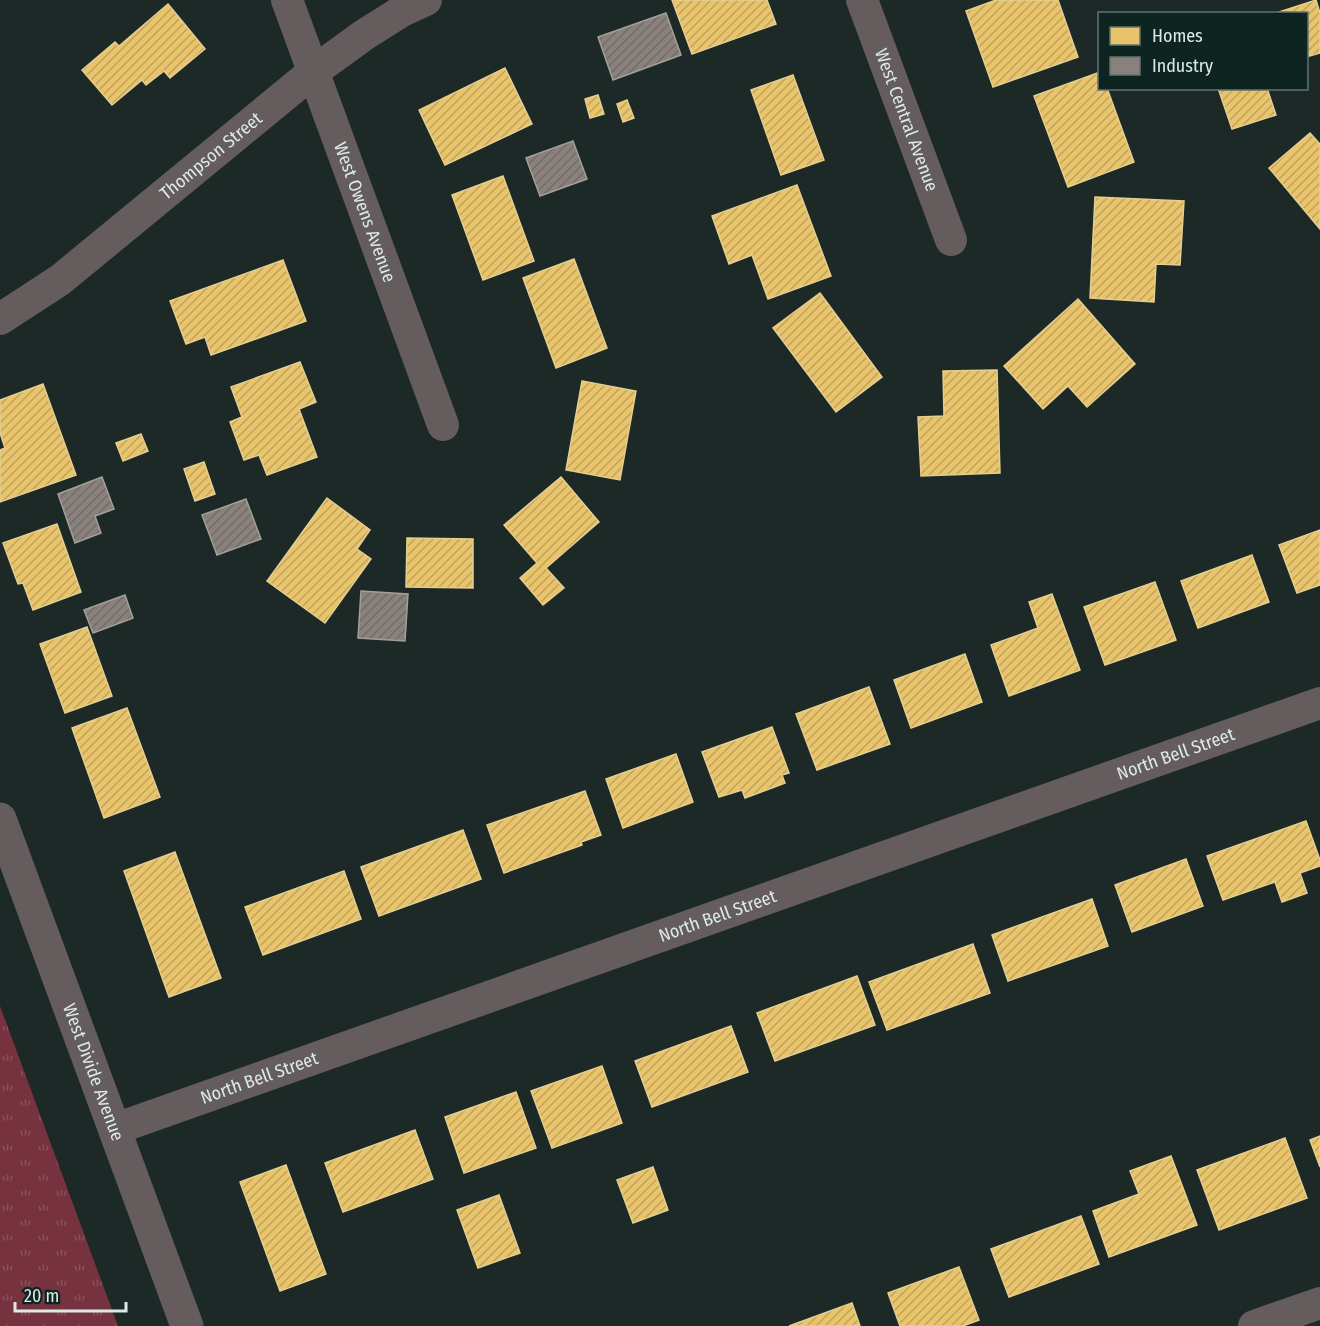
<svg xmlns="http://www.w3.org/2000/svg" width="1320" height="1326" viewBox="0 0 1320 1326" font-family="'Fira Sans Condensed',sans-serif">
	<defs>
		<pattern id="grass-tufts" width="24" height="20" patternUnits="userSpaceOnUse" patternTransform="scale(1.5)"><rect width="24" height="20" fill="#76333f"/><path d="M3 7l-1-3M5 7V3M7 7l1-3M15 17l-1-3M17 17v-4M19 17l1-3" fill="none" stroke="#89515b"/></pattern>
		<pattern id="homes-hatch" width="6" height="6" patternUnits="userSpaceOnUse" patternTransform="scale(1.5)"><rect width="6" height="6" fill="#e9c46a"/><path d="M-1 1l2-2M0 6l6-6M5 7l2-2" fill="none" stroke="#bfa461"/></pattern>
		<pattern id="industry-hatch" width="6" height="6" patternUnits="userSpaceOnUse" patternTransform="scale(1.5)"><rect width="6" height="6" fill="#8a817c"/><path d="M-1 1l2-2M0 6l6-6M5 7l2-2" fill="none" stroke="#716c69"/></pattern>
	</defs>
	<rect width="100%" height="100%" fill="#1c2926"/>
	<!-- grass -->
	<path fill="url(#grass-tufts)" d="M0,1006L118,1326H0Z"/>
	<!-- homes -->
	<g fill="url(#homes-hatch)" stroke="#e5cf90" stroke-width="1.5">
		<path d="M672,0H767L776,24L692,54Z"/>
		<path d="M996,0H1058L1078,57L993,87L966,11Z"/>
		<path d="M1316,0L1320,13V53L1306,57V14H1273Z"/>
		<path d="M168,4L205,49L170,78L164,71L146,85L142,80L112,105L82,70L115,42L119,46Z"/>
		<path d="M505,68L532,124L445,165L419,110Z"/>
		<path d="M1100,72V88H1107L1134,162L1068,187L1034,96Z"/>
		<path d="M793,75L824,160L781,175L751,90Z"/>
		<path d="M1218,88H1267L1276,115L1232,129Z"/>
		<path d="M598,95L604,114L590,118L585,99Z"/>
		<path d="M627,100L634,118L623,122L617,104Z"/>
		<path d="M1310,133L1320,144V229L1269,168Z"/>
		<path d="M503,176L534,261L483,280L452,195Z"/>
		<path d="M797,185L831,276L768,299L752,255L729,264L712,216Z"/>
		<path d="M1095,197L1184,201L1180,265L1156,264L1154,302L1090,298Z"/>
		<path d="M574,259L607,348L556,368L523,278Z"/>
		<path d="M283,260L306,321L211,355L205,337L186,344L170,301Z"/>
		<path d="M820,293L882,377L836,412L773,328Z"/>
		<path d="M1078,299L1135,364L1087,407L1068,386L1043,409L1004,366Z"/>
		<path d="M300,362L316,402L299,409L317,457L267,475L259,455L244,460L230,422L242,417L231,387Z"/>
		<path d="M997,370L1000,473L921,476L918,417L944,416L943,371Z"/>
		<path d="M582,381L636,391L620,480L566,470Z"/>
		<path d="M43,384L76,475L0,502V450L5,448L0,433V400Z"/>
		<path d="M141,434L148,451L123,461L116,443Z"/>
		<path d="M204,462L215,494L195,501L184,469Z"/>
		<path d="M561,477L599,522L546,568L564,588L543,605L520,578L537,563L504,525Z"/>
		<path d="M327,498L370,530L357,549L371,559L325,623L267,581Z"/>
		<path d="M57,524L81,592L33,610L23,583L18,584L3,543Z"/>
		<path d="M1320,530V585L1297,593L1279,545Z"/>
		<path d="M407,538L473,539V588L406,587Z"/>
		<path d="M1252,555L1269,602L1198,628L1181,581Z"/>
		<path d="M1155,582L1176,640L1105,665L1084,607Z"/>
		<path d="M1052,594L1080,670L1009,696L991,645L1038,628L1029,602Z"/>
		<path d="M87,627L112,696L65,713L40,644Z"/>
		<path d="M965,654L982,702L911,728L894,680Z"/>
		<path d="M869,687L890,744L817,770L796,714Z"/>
		<path d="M127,708L160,797L104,818L72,728Z"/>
		<path d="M772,727L789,773L782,775L785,783L745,798L742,790L719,797L702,752Z"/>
		<path d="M676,754L693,802L623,828L606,779Z"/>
		<path d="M585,791L601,835L581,842L582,845L504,873L487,825Z"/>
		<path d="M1306,821L1320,860V866L1300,873L1307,893L1282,902L1275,882L1223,900L1207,856Z"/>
		<path d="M463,830L481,879L379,916L361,867Z"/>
		<path d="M175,852L221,978L169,997L124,871Z"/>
		<path d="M1186,859L1203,906L1132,932L1115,885Z"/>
		<path d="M344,871L361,919L263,955L245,907Z"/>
		<path d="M1092,899L1108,946L1008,981L992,935Z"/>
		<path d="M973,944L990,993L887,1030L869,982Z"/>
		<path d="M857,976L875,1025L775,1061L757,1013Z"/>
		<path d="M731,1026L748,1072L652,1107L635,1061Z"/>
		<path d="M602,1066L622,1123L552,1148L531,1091Z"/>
		<path d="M516,1092L536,1148L464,1173L445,1117Z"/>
		<path d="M415,1130L433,1179L343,1212L325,1163Z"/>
		<path d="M1320,1136V1167L1310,1140Z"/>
		<path d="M1285,1138L1307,1198L1219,1230L1197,1170Z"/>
		<path d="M1171,1156L1197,1225L1109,1257L1093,1211L1139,1194L1130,1171Z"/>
		<path d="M286,1165L326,1274L280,1291L240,1182Z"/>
		<path d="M653,1167L668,1210L633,1223L617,1180Z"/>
		<path d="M499,1195L520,1253L478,1268L457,1210Z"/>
		<path d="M1081,1216L1099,1264L1009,1297L991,1249Z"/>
		<path d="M959,1267L979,1320L963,1326H900L888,1293Z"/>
		<path d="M852,1303L860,1326H789Z"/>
	</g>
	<!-- industry -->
	<g fill="url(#industry-hatch)" stroke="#a3a09c" stroke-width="1.5">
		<path d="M666,13L681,55L613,80L598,37Z"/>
		<path d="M573,141L587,179L540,196L526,158Z"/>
		<path d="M102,477L114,509L95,516L101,533L75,543L58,494Z"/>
		<path d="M246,499L261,539L217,555L202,515Z"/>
		<path d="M361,591L408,594L405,641L358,638Z"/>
		<path d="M125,595L133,618L93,633L84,610Z"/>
	</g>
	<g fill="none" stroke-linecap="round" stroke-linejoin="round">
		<!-- minor -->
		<g stroke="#645c5d" stroke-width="32">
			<path id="s1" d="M287,0L443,425"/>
			<path id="s2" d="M862,0L951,240"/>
			<path id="s3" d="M0,319L60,280L313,72L364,35L402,11L426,0"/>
			<path id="s4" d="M115,1129L1320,703"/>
			<path d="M1254,1326L1320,1303"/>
		</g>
		<!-- tertiary -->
		<path stroke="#645c5d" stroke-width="33" id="s5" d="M0,819L187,1326"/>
	</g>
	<g text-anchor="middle" stroke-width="6" stroke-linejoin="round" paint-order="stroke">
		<!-- street labels -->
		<g font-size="18" fill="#dceae7" stroke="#0d2421">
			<text dy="6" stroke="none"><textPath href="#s2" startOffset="128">West Central Avenue</textPath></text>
			<text dy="6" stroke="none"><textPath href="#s3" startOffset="267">Thompson Street</textPath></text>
			<text dy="6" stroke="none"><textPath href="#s1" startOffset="226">West Owens Avenue</textPath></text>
			<text dy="6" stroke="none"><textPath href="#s4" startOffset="1125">North Bell Street</textPath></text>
			<text dy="6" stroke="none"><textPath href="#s4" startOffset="639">North Bell Street</textPath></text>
			<text dy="6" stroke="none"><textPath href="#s5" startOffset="270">West Divide Avenue</textPath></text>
			<text dy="6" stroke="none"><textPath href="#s4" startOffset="153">North Bell Street</textPath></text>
		</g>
	</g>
	<!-- legend -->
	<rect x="1098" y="12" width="210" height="78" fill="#0d2421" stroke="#607370" stroke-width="1.5"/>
	<rect x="1110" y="27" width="30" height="18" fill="#e9c46a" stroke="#607370" stroke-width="1.5"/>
	<text x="1152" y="42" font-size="18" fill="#dceae7">Homes</text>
	<rect x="1110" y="57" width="30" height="18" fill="#8a817c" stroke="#607370" stroke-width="1.5"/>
	<text x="1152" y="72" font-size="18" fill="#dceae7">Industry</text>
	<!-- scale -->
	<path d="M15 1302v9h111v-9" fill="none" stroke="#dceae7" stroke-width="3"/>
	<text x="24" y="1302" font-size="18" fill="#dceae7" stroke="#0d2421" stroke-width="4.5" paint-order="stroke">20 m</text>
</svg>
